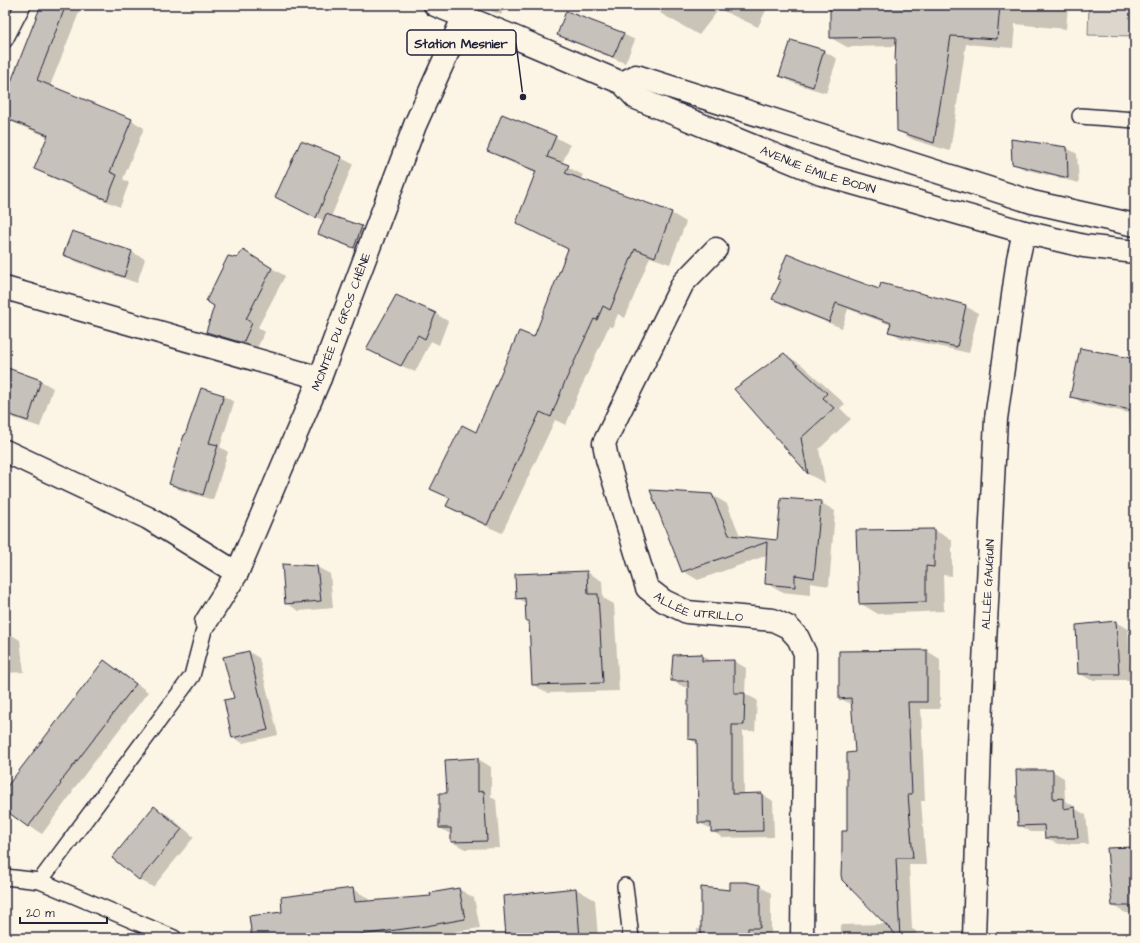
<svg xmlns="http://www.w3.org/2000/svg" width="1140" height="943" viewBox="0 0 1140 943" font-family="'Architects Daughter',sans-serif">
	<rect width="100%" height="100%" fill="#fcf5e5"/>
	<filter id="ink" filterUnits="userSpaceOnUse"><feTurbulence type="fractalNoise" baseFrequency=".025" numOctaves="2"/><feDisplacementMap in="SourceGraphic" scale="8" xChannelSelector="R" yChannelSelector="G"/><feConvolveMatrix kernelMatrix="1 2 1 2 8 2 1 2 1" color-interpolation-filters="sRGB"/></filter>
	<g filter="url(#ink)">
		<!-- green -->
		<path fill="#dcd6cc" stroke="#7f7c84" d="M1089,5H1135V36L1088,35Z"/>
		<!-- shadow -->
		<g fill="#0003">
			<path d="M5,5H31L5,43Z"/>
			<path d="M37,5H82L50,86L131,120L144,128L123,179L129,183L120,207L48,176L35,168L48,137L12,122L5,118V99L41,7Z"/>
			<path d="M475,5H505L501,15Z"/>
			<path d="M668,5H762L767,8L758,27L719,9L699,35L660,13Z"/>
			<path d="M831,5H1068L1066,29L1015,24L1013,48L966,44L950,151L914,140L898,131L896,46L847,47L831,38Z"/>
			<path d="M623,34L635,40L625,63L570,41L558,35Z"/>
			<path d="M791,41L824,51L837,59L826,93L793,83L780,75Z"/>
			<path d="M555,137L570,145L562,164L583,175L580,180L671,213L686,222L670,264L650,257L625,318L618,314L612,328L609,326L579,392L566,425L555,420L502,533L462,515L447,506L450,499L432,488L477,433L535,338L569,250L532,231L517,223L536,173L503,159L489,150Z"/>
			<path d="M1067,148L1077,154L1079,183L1024,169L1013,163Z"/>
			<path d="M341,158L353,164L331,217L361,227L368,231L360,251L325,237L319,234L324,221L276,197Z"/>
			<path d="M243,251L285,276L258,327L265,332L256,350L220,339L207,332L238,260Z"/>
			<path d="M132,252L145,259L137,283L77,262L65,255Z"/>
			<path d="M820,269L880,290L965,306L978,313L969,353L901,338L889,331L891,325L848,309L842,328L785,306L773,299L782,281L778,279Z"/>
			<path d="M397,296L436,314L448,321L439,345L431,341L415,372L380,356Z"/>
			<path d="M784,354L802,365L845,404L840,408L851,419L819,449L825,483L808,474L735,389Z"/>
			<path d="M1135,360V474L1132,472L1129,413L1083,403L1071,396Z"/>
			<path d="M5,369L41,381L53,388L40,427L5,415Z"/>
			<path d="M202,389L224,396L234,402L220,447L228,452L213,500L180,490L170,484Z"/>
			<path d="M712,495L727,504L741,538L778,541L820,502L835,511L829,586L810,583V595L781,592L766,583L768,555L698,580L683,571Z"/>
			<path d="M934,530L952,540V576L943,575L944,611L878,614L860,603L857,531Z"/>
			<path d="M283,565L317,567L330,574L333,608L299,611L286,603Z"/>
			<path d="M587,572L602,581L603,598L614,604L619,691L548,693L532,684L530,622L527,620L526,603L517,598Z"/>
			<path d="M1115,622L1128,629L1130,680H1091L1079,673Z"/>
			<path d="M5,631L20,640L24,672L5,673L9,699H5Z"/>
			<path d="M927,651L940,659V709H921L925,801H921L926,865H909L912,929L916,931V938H841V925L886,924L848,832L856,753L852,705L840,698Z"/>
			<path d="M249,652L259,658L278,735L243,743L233,738Z"/>
			<path d="M701,655L713,662L734,661L746,668L745,694L757,700L755,731H743L744,795L762,794L773,801L774,837L723,838L712,831V829L699,823L698,744L689,739V687H684L672,681Z"/>
			<path d="M104,661L117,669L148,692L72,791L73,792L42,834L29,826L5,809V790Z"/>
			<path d="M478,759L491,767V797L496,800L500,848L465,849L452,842V835L440,828L448,794L446,761Z"/>
			<path d="M1052,771L1064,778L1065,801L1074,806V808L1086,815L1089,844H1058L1046,838V832H1031L1019,825Z"/>
			<path d="M155,808L168,815L194,837L153,887L140,880L113,858Z"/>
			<path d="M1133,848L1135,849V913H1126L1113,906Z"/>
			<path d="M759,886L771,893V934H760L759,938H697V929H702L731,891Z"/>
			<path d="M353,889L368,898L369,902L432,897L459,889L474,898L480,928L414,938H253L283,913Z"/>
			<path d="M576,889L595,900L598,938H507Z"/>
		</g>
		<!-- building -->
		<g fill="#c6c1bb" stroke="#22223b">
			<path d="M41,5H66L37,80L132,119L110,172L117,175L107,200L34,169L48,135L5,118V97Z"/>
			<path d="M830,5H1000L997,39L951,36L934,143L897,131L896,61H895L896,37L830,38Z"/>
			<path d="M566,11L624,33L613,57L557,35Z"/>
			<path d="M791,40L824,50L813,87L779,76Z"/>
			<path d="M502,114L556,136L547,157L569,165L565,173L672,212L655,257L635,249L610,310L603,306L597,320L594,319L564,384L551,417L540,412L487,525L446,506L450,498L430,489L462,425L476,432L519,331L534,337L568,249L516,223L536,171L487,151Z"/>
			<path d="M1011,139L1067,147L1068,178L1012,164Z"/>
			<path d="M301,141L342,157L316,218L275,197Z"/>
			<path d="M326,214L362,226L354,248L318,234Z"/>
			<path d="M72,231L132,251L124,277L63,255Z"/>
			<path d="M243,250L272,268L246,319L252,323L243,343L206,332L214,306L206,301L228,256L237,258Z"/>
			<path d="M787,254L821,268L879,289L881,283L966,305L957,347L888,332L891,323L836,303L829,322L772,299L781,280L777,279Z"/>
			<path d="M396,295L436,313L425,339L418,335L401,366L366,349Z"/>
			<path d="M1080,348L1135,359V411L1070,397Z"/>
			<path d="M784,353L827,393L823,398L834,408L801,438L808,474L734,389Z"/>
			<path d="M5,367L41,380L28,421L5,413Z"/>
			<path d="M201,388L224,395L209,443L218,445L203,495L169,484L184,435H185Z"/>
			<path d="M650,490L712,494L729,535L777,540L781,498L821,501L814,578L795,575V587L765,584L767,542L682,572Z"/>
			<path d="M934,529V567L926,566V602L859,604L856,530Z"/>
			<path d="M282,564L317,566L321,601L285,604Z"/>
			<path d="M587,571L588,594H598L603,683L532,685L529,621H526L525,598L516,599L515,574Z"/>
			<path d="M1116,621L1119,674H1078L1076,625Z"/>
			<path d="M927,650V702H908L912,794H908L913,858H896L900,938H899L842,880L841,875L842,849V831H847V753L855,752L851,698L839,699V651Z"/>
			<path d="M249,651L268,730L232,738L224,700L234,698L223,657Z"/>
			<path d="M702,654V661L734,660V693H745L744,725H732V794L762,793L763,831L711,832V823H698L697,740L688,739V681H671L673,655Z"/>
			<path d="M104,660L136,684L60,783L61,784L28,827L5,810V789Z"/>
			<path d="M478,758V792L484,791L487,841L451,842V828H439V793H447L445,760Z"/>
			<path d="M1016,770H1053V799L1063,798V809L1075,807L1078,838H1045L1044,825L1018,826Z"/>
			<path d="M154,806L182,829L139,880L112,858Z"/>
			<path d="M1134,847L1135,870V906H1112L1107,848Z"/>
			<path d="M730,882H746L760,885V928H748V938H701V887L730,890Z"/>
			<path d="M353,888L355,902L431,896L430,893L459,888L465,919L426,926L359,935V938H252L249,916L282,912L281,897Z"/>
			<path d="M576,888L580,938H506L503,896Z"/>
		</g>
		<g fill="none" stroke-linecap="round" stroke-linejoin="round">
			<defs>
				<g id="service">
					<path d="M5,40L23,5"/>
					<path d="M1080,116L1135,120"/>
					<path d="M5,877L40,881L174,938"/>
					<path d="M40,881L192,676L206,622"/>
					<path d="M625,886L631,938"/>
				</g>
				<g id="minor">
					<path id="s1" d="M716,249L683,283L604,443L607,459L647,588L664,601L687,612L773,620L788,627L798,638L805,653L802,938"/>
					<path d="M5,288L320,378"/>
					<path d="M5,451L148,518L237,573"/>
					<path id="s2" d="M206,622L237,573L320,378L415,125L464,16"/>
					<path id="s3" d="M974,938L980,745L996,419L1018,259L1024,232"/>
				</g>
				<g id="tertiary">
					<path id="s4" d="M435,5L507,34L622,83L636,98L821,174L1024,232L1084,246L1135,252"/>
					<path d="M622,83L636,76L1032,202L1135,225"/>
				</g>
			</defs>
			<!-- service casing -->
			<use href="#service" stroke="#22223b" stroke-width="18"/>
			<!-- minor casing -->
			<use href="#minor" stroke="#22223b" stroke-width="25"/>
			<!-- tertiary casing -->
			<use href="#tertiary" stroke="#22223b" stroke-width="25"/>
			<!-- service -->
			<use href="#service" stroke="#fcf5e5" stroke-width="15"/>
			<!-- minor -->
			<use href="#minor" stroke="#fcf5e5" stroke-width="22"/>
			<!-- tertiary -->
			<use href="#tertiary" stroke="#fcf5e5" stroke-width="22"/>
		</g>
	</g>
	<g text-anchor="middle" stroke-width="3.5" stroke-linejoin="round" paint-order="stroke">
		<!-- street labels -->
		<g font-size="12" fill="#22223b" stroke="#fcf5e5">
			<text dy="4" stroke="none"><textPath href="#s4" startOffset="419">AVENUE ÉMILE BODIN</textPath></text>
			<text dy="4" stroke="none"><textPath href="#s2" startOffset="330">MONTÉE DU GROS CHÊNE</textPath></text>
			<text dy="4" stroke="none"><textPath href="#s3" startOffset="354">ALLÉE GAUGUIN</textPath></text>
			<text dy="4" stroke="none"><textPath href="#s1" startOffset="434">ALLÉE UTRILLO</textPath></text>
		</g>
	</g>
	<!-- callouts -->
	<path fill="none" stroke="#22223b" stroke-width="1.5" d="M523 97L516 43"/>
	<circle fill="#22223b" stroke="#fcf5e5" stroke-width="1.5" cx="523" cy="97" r="4"/>
	<rect fill="#fcf5e5" stroke="#22223b" stroke-width="1.5" x="407" y="30" width="109" height="25" rx="4"/>
	<g font-size="13" text-anchor="middle" font-weight="bold" fill="#22223b">
		<text x="461" y="48">Station Mesnier</text>
	</g>
	<!-- margin -->
	<rect width="1140" height="943" fill="none" stroke="#fcf5e5" stroke-width="20"/>
	<rect x="10" y="10" width="1120" height="923" fill="none" stroke="#22223b" stroke-width="1.5" filter="url(#ink)"/>
	<!-- scale -->
	<path d="M20 917v6h87v-6" fill="none" stroke="#22223b" stroke-width="2"/>
	<text x="26" y="917" font-size="12" fill="#22223b" stroke="#fcf5e5" stroke-width="3" paint-order="stroke">20 m</text>
</svg>
